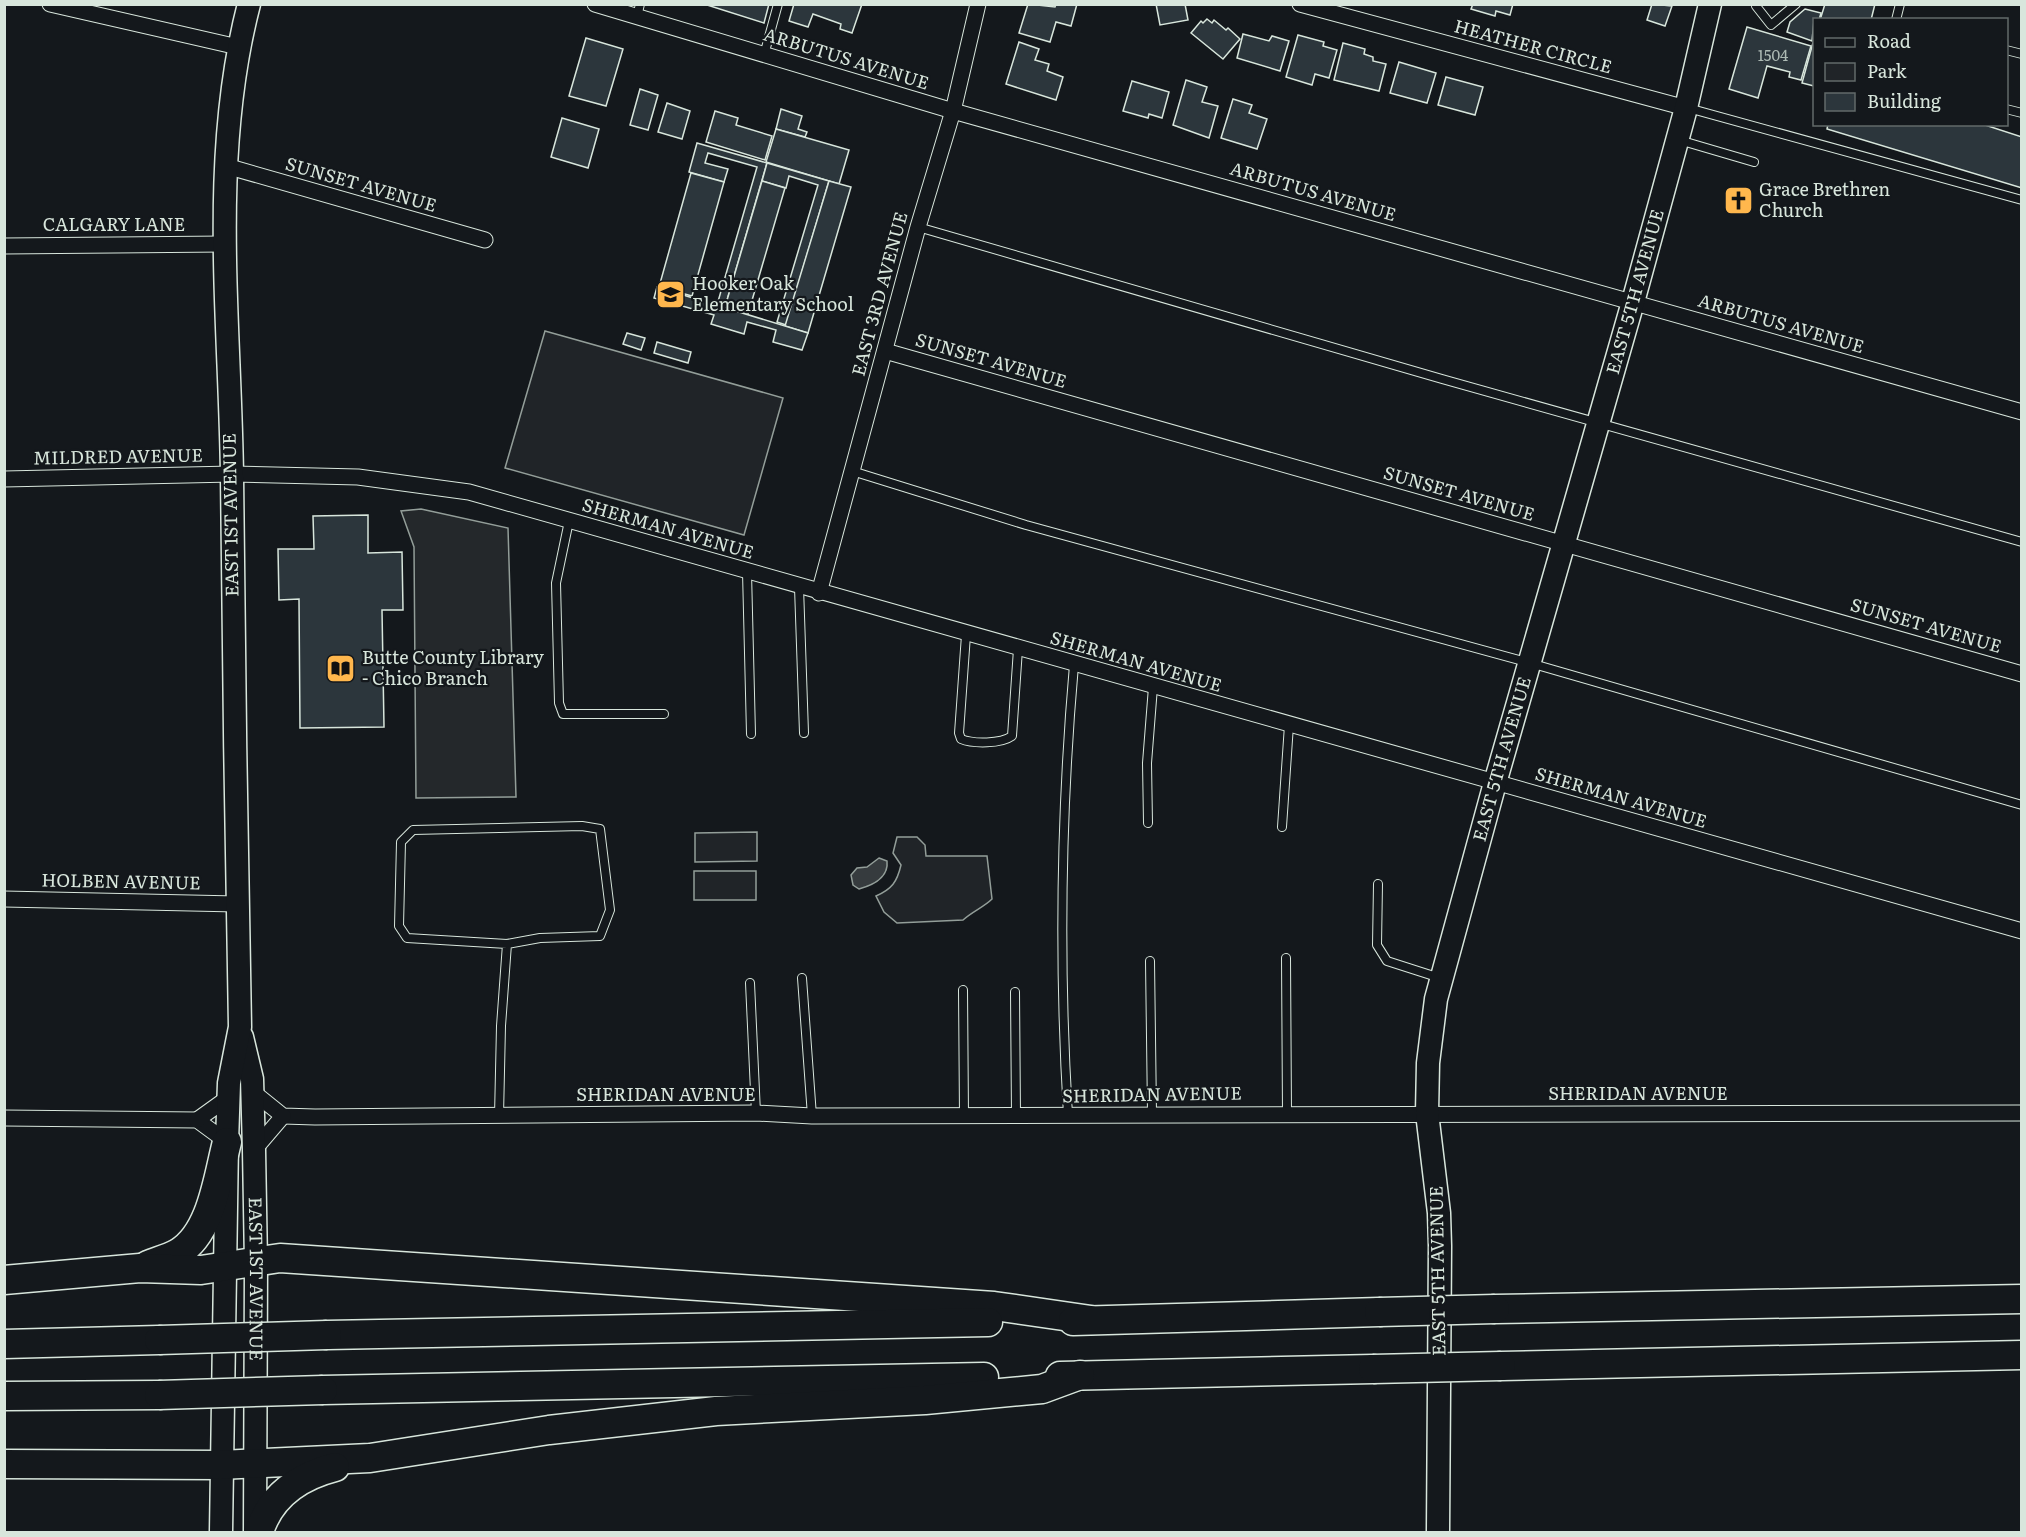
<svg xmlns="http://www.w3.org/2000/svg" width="2026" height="1537" viewBox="0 0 2026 1537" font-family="Literata,serif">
	<rect width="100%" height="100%" fill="#14181c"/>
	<!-- green -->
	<g fill="#202428" stroke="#939e99" stroke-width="1.5">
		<path d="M545,331L783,398L744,535L505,468Z"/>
		<path d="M757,832V861L695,862V833Z"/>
		<path d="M897,837H917L925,845L926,856H987L992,899C984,907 973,911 963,920L897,923L884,912L876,896C892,889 897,882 901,865L893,853Z"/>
		<rect x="694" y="871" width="62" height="29"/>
	</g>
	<!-- parking -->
	<path fill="#24282b" stroke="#939e99" stroke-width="1.5" d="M421,509L508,528L516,797L416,798L414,547L401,511Z"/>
	<!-- water -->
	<path fill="#363b3e" stroke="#939e99" stroke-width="1.5" d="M879,858L887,861C889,878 873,885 859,889L853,885L851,875L857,868L867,867Z"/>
	<!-- building -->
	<g fill="#2c363c" stroke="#d8e6dc" stroke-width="1.5">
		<path d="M704,4H769L764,23Z"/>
		<path d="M794,4H862L852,33L840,29L841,24L813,14L808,27L789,21Z"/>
		<path d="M1028,4L1055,7L1056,4H1077L1071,26L1056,22L1050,42L1019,33Z"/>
		<path d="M1156,4H1185L1188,20L1160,25Z"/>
		<path d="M1473,4H1513L1510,15L1496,11L1495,16L1471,9Z"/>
		<path d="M1652,4L1672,6L1665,26L1647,20Z"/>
		<path d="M1825,4H1875L1871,20H1820Z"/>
		<path d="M1805,9L1821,13L1819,20H1814L1812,41L1787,32L1790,22Z"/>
		<path d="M1207,19L1212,23L1214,20L1226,30L1228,28L1240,39L1223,59L1191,33L1201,21L1203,23Z"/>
		<path d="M1747,27L1811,46L1801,80L1789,77L1790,72L1767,66L1758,98L1729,89Z"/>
		<path d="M1243,34L1269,41L1272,36L1289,41L1280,71L1237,58Z"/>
		<path d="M1298,35L1324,42L1323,46L1337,50L1329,78L1315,74L1312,85L1286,77Z"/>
		<path d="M586,38L623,49L606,106L569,96Z"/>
		<path d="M1814,39V86L1802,83Z"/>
		<path d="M1019,42L1039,49L1035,60L1049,64L1047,71L1063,77L1056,100L1006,84Z"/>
		<path d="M1343,43L1365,49L1364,54L1373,57V61L1386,64L1379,91L1334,80Z"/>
		<path d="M1399,62L1436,73L1427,103L1390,93Z"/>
		<path d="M1446,77L1483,87L1475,115L1438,105Z"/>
		<path d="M1186,80L1207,87L1202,102L1218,106L1209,138L1173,125Z"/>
		<path d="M1132,81L1169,92L1162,118L1149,114L1148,118L1123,111Z"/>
		<path d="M640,89L658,95L648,130L630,125Z"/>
		<path d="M1233,99L1252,105L1249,113L1267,119L1257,149L1221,138Z"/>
		<path d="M667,103L690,111L682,139L658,132Z"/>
		<path d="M781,109L802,116L798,129L807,132L805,137L776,129Z"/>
		<path d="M715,111L738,118L736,125L772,136L765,160L706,142Z"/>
		<path d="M562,118L599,129L588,168L551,157Z"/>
		<path d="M1828,124H1982L2022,137V188L1827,129Z"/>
		<path d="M776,129L849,150L839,184L766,162Z"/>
		<path d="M697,143L767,163L725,307L717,305L757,167L708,153L705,163L728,169L724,182L689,172Z"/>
		<path d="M767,163L829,181L786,325L777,322L818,185L789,176L786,188L762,181Z"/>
		<path d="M691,173L724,182L692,296L659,287Z"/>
		<path d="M762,181L785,188L748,314L725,307Z"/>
		<path d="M829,181L851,187L808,333L785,326Z"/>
		<path d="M657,287L808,333L802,350L773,342L776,330L747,322L744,334L711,324L714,315L654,298Z"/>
		<path d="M627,333L645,338L641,350L623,344Z"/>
		<path d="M657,342L691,352L688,363L654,353Z"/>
		<path d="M368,515V553L402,552L403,610H382L384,727L300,728L299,599L279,600L278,549H314L313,516Z"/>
	</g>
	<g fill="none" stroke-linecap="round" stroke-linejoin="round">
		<defs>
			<g id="lane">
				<path d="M1756,6L1771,25L1796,4"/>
				<path d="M637,17L640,4"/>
				<path d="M1896,20L1900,4"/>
				<path d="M2006,50L2022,54"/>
				<path d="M764,55L778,4"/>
				<path d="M1688,108L2022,200"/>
				<path d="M2006,109L2022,113"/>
				<path d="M1679,140L1754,162"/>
				<path d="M918,227L1442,379L2022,542"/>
				<path d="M852,471L1026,525L1530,663L2022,805"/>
				<path d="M569,521L556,583L559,703L563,714H664"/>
				<path d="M747,572L751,734"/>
				<path d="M799,587L804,733"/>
				<path d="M966,635L959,733L961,739C973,744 1001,744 1012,736L1018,649"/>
				<path d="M1148,823L1147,763L1153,687"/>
				<path d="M1282,827L1289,725"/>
				<path d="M1378,884L1377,945L1387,961L1440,978"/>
				<path d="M1286,958L1287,1113"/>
				<path d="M1150,961L1152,1113"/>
				<path d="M802,978L812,1116"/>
				<path d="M750,983L756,1113"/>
				<path d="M963,990L964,1115"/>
				<path d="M1015,992L1016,1115"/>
				<path d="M1068,1115C1059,968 1061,812 1074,665"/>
				<path d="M499,1116L501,1026L507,944L540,938L600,936L610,910L600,829L582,826L413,830L401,842L399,926L407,938L507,944"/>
			</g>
			<g id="street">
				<path d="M50,4L238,47"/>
				<path d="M595,4L953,111L2022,412"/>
				<path d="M1300,4L1686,108"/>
				<path d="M226,166L485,240"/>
				<path d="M4,246L224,244"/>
				<path d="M885,351L2022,674"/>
				<path d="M4,479L232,474L358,477L469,492L2022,931"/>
				<path d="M819,593L918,227L953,111L978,4"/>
				<path d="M4,899L237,904"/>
				<path d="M252,1091L283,1116L315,1117L756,1113L812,1116L2022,1113"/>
				<path d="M4,1118L197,1120L227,1142"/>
				<path d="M197,1120L229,1097"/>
				<path d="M254,1150L283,1116"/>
			</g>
			<g id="secondary">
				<path id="s1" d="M242,1037L252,1079L254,1150L256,1263L255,1532"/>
				<path d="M221,1532L227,1142L229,1083L240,1027C236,843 234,660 232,476C230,319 209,158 249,4"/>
				<path id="s2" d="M1438,1532L1440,1246L1439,1213L1427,1113L1428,1063L1436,999L1495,783L1633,302L1686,108L1710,4"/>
			</g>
			<g id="highway">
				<path d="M148,1265C158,1261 169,1258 178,1253C212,1233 218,1176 227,1142"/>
				<path d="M4,1280L140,1268L201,1270L280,1258L994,1306L1091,1320"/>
				<path d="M1495,1309L2022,1299"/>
				<path d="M1073,1321L1379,1312"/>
				<path d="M327,1335L988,1322"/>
				<path d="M4,1344L159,1340"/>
				<path d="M1501,1366L2022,1355"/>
				<path d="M1060,1376L1373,1369"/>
				<path d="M323,1390L984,1377"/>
				<path d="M4,1396L159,1395"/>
				<path d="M4,1464L220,1465L370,1458L549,1430L716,1411L925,1400L1042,1389L1080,1375"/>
				<path d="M259,1532C270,1496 300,1476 335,1467"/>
			</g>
		</defs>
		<!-- lane casing -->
		<use href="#lane" stroke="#d8e6dc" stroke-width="10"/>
		<!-- street casing -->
		<use href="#street" stroke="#d8e6dc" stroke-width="17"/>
		<!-- secondary casing -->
		<use href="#secondary" stroke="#d8e6dc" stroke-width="25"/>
		<!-- highway casing -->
		<use href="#highway" stroke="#d8e6dc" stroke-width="31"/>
		<!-- lane -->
		<use href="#lane" stroke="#14181c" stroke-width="8"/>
		<!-- street -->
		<use href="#street" stroke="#14181c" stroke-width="15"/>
		<!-- secondary -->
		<use href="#secondary" stroke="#14181c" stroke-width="22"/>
		<!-- highway -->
		<use href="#highway" stroke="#14181c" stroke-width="28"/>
		<defs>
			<g id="highway-bridge">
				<path d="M1379,1312L1495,1309"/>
				<path d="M159,1340L327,1335"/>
				<path d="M1373,1369L1501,1366"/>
				<path d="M159,1395L323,1390"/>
			</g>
		</defs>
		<!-- highway-bridge casing -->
		<use href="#highway-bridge" stroke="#d8e6dc" stroke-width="31" stroke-linecap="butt"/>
		<!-- highway-bridge -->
		<use href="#highway-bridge" stroke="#14181c" stroke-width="28"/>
	</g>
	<!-- icons -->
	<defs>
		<symbol id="church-square" viewBox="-11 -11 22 22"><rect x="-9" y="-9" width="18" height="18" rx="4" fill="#ffb74d" stroke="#14181c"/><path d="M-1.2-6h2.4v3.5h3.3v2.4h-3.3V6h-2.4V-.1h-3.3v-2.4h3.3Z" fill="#111"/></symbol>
		<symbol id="school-square" viewBox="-11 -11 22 22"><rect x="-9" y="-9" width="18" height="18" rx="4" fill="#ffb74d" stroke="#14181c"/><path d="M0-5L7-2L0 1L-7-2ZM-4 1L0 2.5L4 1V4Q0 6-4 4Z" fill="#111"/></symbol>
		<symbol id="library-square" viewBox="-11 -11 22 22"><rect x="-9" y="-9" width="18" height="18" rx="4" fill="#ffb74d" stroke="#14181c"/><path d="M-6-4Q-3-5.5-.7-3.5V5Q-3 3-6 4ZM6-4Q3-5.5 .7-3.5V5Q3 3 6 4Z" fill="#111"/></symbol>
	</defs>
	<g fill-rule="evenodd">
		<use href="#church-square" x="1722" y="184" width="33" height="33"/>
		<use href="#school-square" x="654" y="278" width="33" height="33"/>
		<use href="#library-square" x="324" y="652" width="33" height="33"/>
	</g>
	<g text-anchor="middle" stroke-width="4.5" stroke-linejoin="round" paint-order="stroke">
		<!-- number labels -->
		<g font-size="15" fill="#adbab4">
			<text x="1773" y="61">1504</text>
		</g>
		<!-- street labels -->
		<g font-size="18" fill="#d8e6dc" stroke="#14181c">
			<text transform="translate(1533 47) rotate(15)" y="6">HEATHER CIRCLE</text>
			<text transform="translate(846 59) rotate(17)" y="6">ARBUTUS AVENUE</text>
			<text transform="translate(361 185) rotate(16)" y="6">SUNSET AVENUE</text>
			<text transform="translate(1313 192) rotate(16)" y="6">ARBUTUS AVENUE</text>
			<text x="114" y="231">CALGARY LANE</text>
			<text dy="6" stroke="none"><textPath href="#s2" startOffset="1269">EAST 5TH AVENUE</textPath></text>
			<text transform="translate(880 294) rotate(-75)" y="6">EAST 3RD AVENUE</text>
			<text transform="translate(1781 324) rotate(16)" y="6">ARBUTUS AVENUE</text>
			<text transform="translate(991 361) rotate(16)" y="6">SUNSET AVENUE</text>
			<text transform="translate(118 457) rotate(-1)" y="6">MILDRED AVENUE</text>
			<text transform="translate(1459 494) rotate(16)" y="6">SUNSET AVENUE</text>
			<text transform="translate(231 515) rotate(-91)" y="6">EAST 1ST AVENUE</text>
			<text transform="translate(668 529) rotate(16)" y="6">SHERMAN AVENUE</text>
			<text transform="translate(1926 626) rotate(16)" y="6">SUNSET AVENUE</text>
			<text transform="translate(1136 662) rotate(16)" y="6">SHERMAN AVENUE</text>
			<text dy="6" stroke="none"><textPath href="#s2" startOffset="783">EAST 5TH AVENUE</textPath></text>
			<text transform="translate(1621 798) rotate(16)" y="6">SHERMAN AVENUE</text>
			<text transform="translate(121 882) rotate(1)" y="6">HOLBEN AVENUE</text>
			<text x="1638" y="1100">SHERIDAN AVENUE</text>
			<text x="666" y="1101">SHERIDAN AVENUE</text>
			<text transform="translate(1152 1095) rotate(-1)" y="6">SHERIDAN AVENUE</text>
			<text transform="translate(1438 1271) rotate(-91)" y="6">EAST 5TH AVENUE</text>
			<text dy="6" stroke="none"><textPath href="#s1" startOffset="243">EAST 1ST AVENUE</textPath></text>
		</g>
		<!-- poi labels -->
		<g font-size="18" fill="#d8e6dc" stroke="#14181c" text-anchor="start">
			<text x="1759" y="196">Grace Brethren<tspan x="1759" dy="21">Church</tspan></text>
			<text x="692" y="290">Hooker Oak<tspan x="692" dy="21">Elementary School</tspan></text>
			<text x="362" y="664">Butte County Library<tspan x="362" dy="21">- Chico Branch</tspan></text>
		</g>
	</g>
	<!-- border -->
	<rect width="2026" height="1537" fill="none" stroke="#d8e6dc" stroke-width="12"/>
	<!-- legend -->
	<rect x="1813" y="18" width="195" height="108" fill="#14181c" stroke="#626a69" stroke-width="1.5"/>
	<rect x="1825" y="38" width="30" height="9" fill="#14181c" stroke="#626a69" stroke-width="1.5"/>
	<text x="1867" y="48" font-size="18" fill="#d8e6dc">Road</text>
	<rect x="1825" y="63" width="30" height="18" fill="#202428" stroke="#626a69" stroke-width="1.5"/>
	<text x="1867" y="78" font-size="18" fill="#d8e6dc">Park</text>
	<rect x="1825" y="93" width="30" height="18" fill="#2c363c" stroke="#626a69" stroke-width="1.5"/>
	<text x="1867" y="108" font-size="18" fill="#d8e6dc">Building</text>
</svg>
